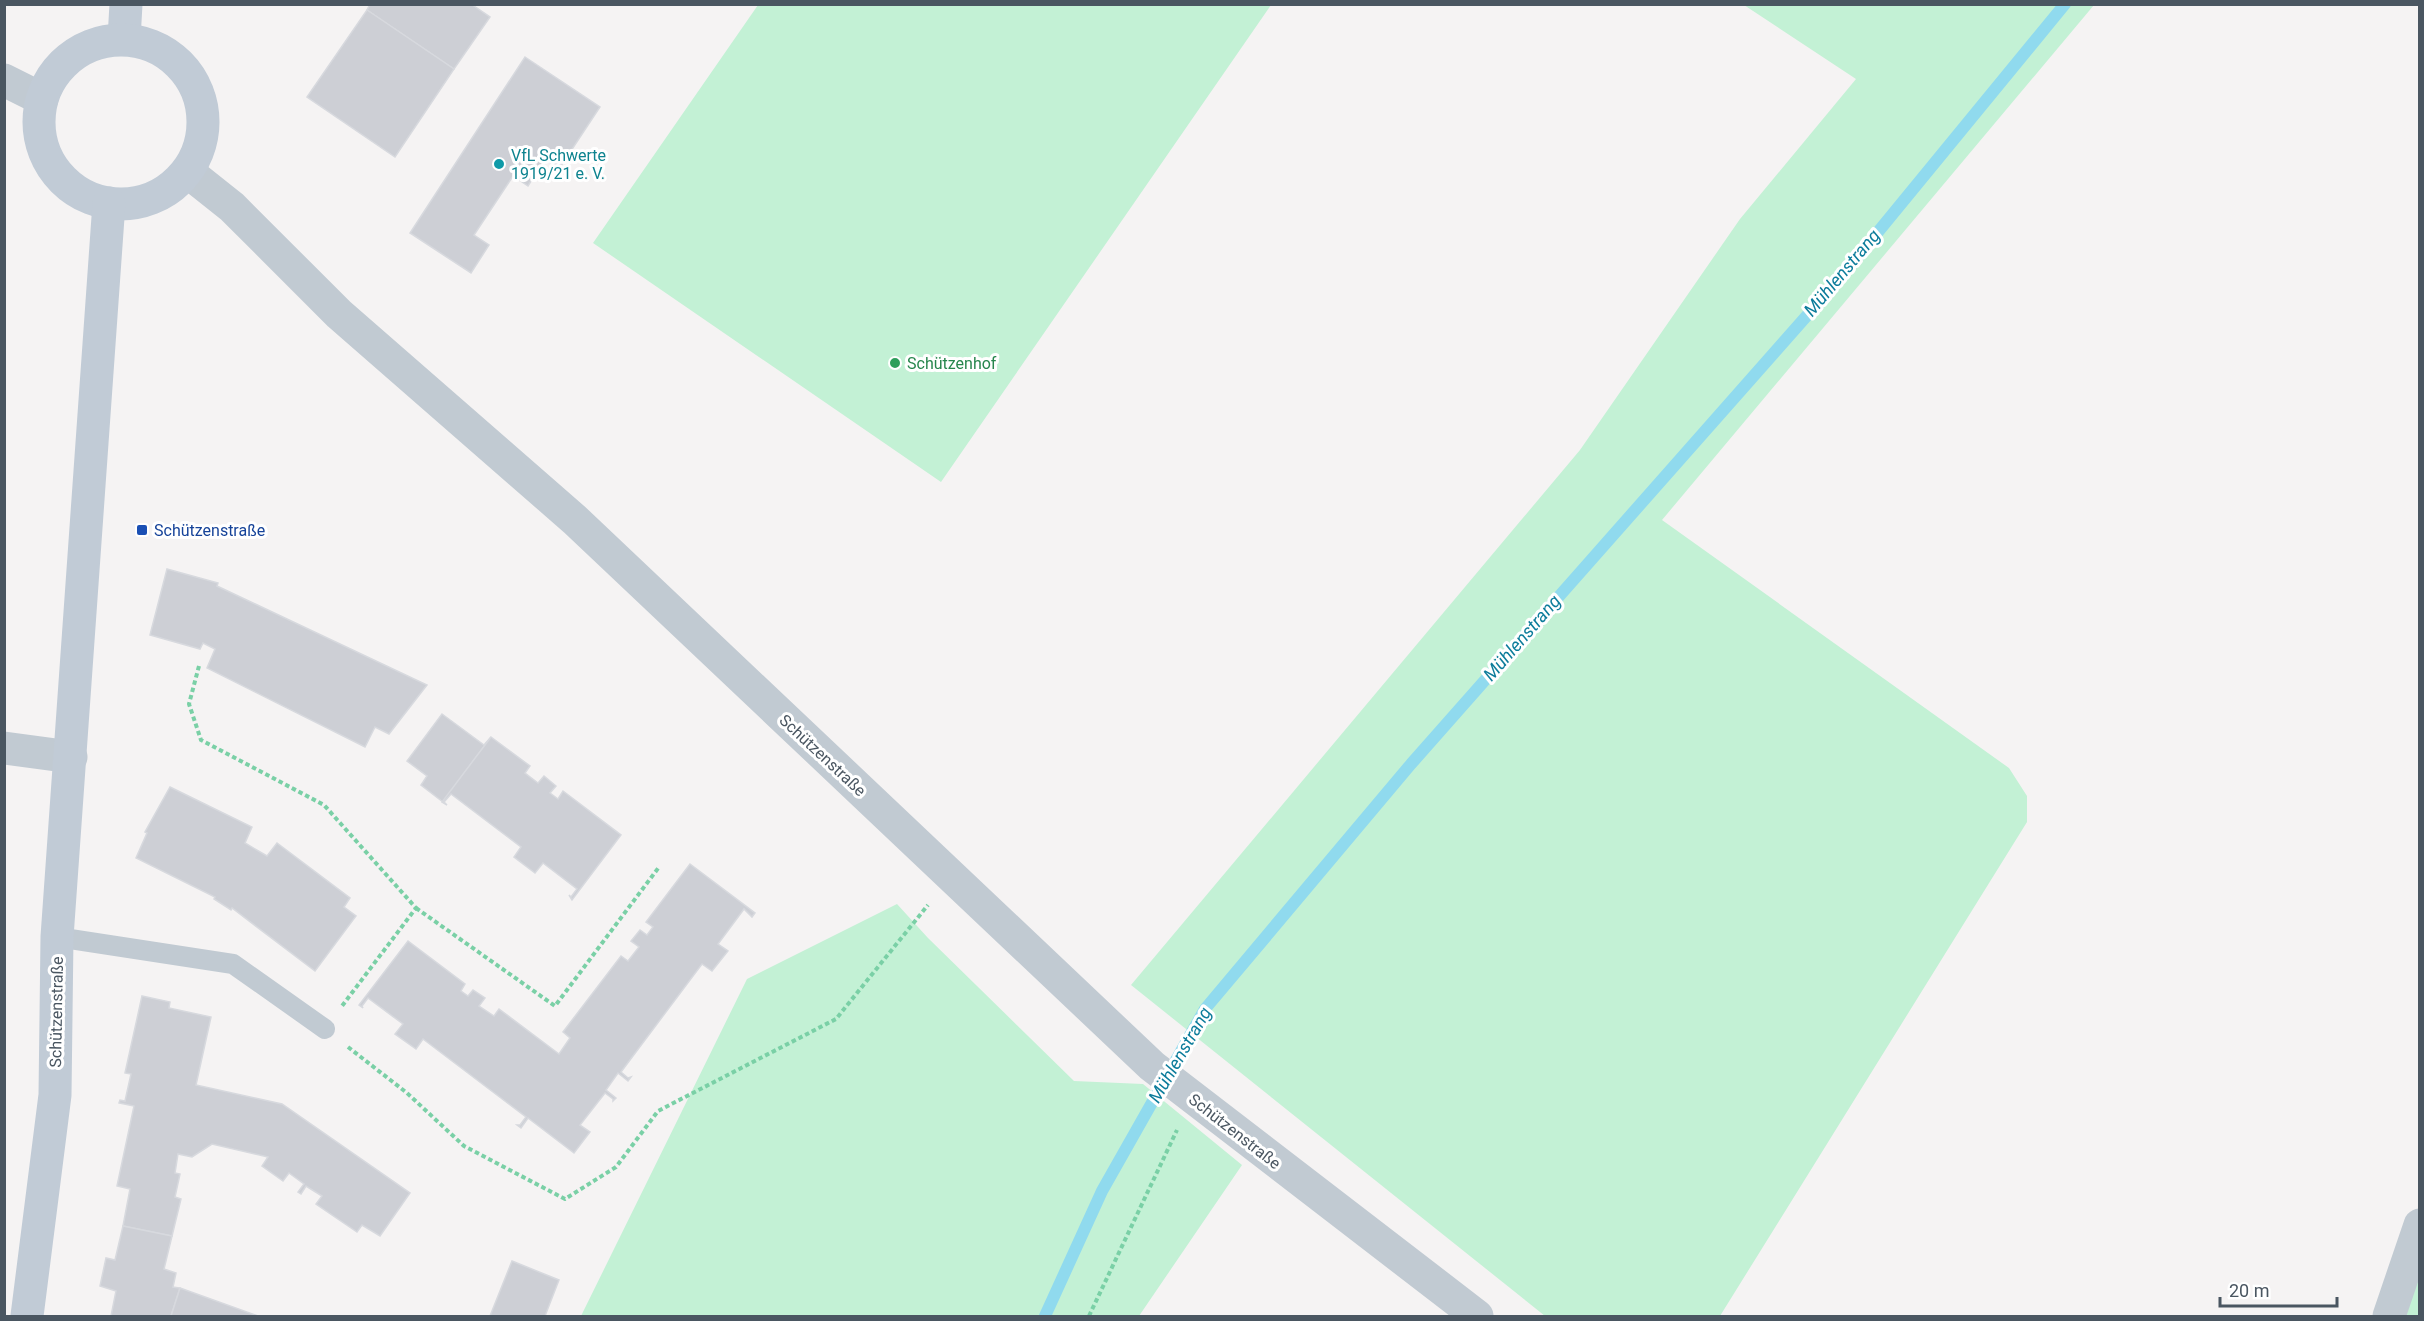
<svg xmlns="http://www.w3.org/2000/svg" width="2424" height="1321" viewBox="0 0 2424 1321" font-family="Roboto,sans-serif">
	<rect width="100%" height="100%" fill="#f5f3f3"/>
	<!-- green -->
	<g fill="#c3f1d5">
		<path d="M758,5V4L1271,5L941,482L593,243Z"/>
		<path d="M1744,5H2094L1662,520L2009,768L2027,796V822L1720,1316H1545L1131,985L1580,450L1740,219L1856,79Z"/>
		<path d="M897,904L928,938L1074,1081L1143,1084L1242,1165L1139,1316H581L747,979Z"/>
		<path d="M2419,1274V1316H2406Z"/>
	</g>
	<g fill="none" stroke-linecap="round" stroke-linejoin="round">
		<!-- stream -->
		<path stroke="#90daee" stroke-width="12" d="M1045,1316L1102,1191L1205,1009L1411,764L1841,277L2065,4"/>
	</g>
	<!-- building -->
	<g fill="#cdcfd5" stroke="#d7d9de" stroke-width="1.5">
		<path d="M370,4H471L490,17L454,69L367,10Z"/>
		<path d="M367,10L454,69L395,157L307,97Z"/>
		<path d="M525,57L600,107L559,169L545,159L528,186L513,176L474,235L489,245L471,273L410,233Z"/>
		<path d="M167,569L218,583L217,586L427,685L389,734L375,727L365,747L207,668L215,649L203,643L200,649L150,635Z"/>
		<path d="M442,714L484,745L491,737L443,802L421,785L427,776L407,761Z"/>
		<path d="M491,737L530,766L525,773L538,783L544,776L556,786L550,793L558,799L563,791L621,835L572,900L569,895L571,897L577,889L543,863L535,873L514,857L521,847L451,794L444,802L447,805L442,802Z"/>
		<path d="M170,787L252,827L245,843L267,856L277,843L350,898L344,907L356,916L315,971L232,908L231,910L214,899L215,897L136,858L147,833L145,832Z"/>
		<path d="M690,864L755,913L752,917L744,909L718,944L728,951L712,971L702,964L621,1072L628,1078L631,1077L628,1081L618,1073L606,1090L616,1098L613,1101V1099L605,1093L580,1125L590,1132L574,1153L528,1118L521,1128L517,1125H520L526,1117L423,1039L416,1049L395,1034L403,1024L368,998L362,1006L363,1008L359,1005L408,941L465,984L461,991L468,996L473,990L485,998L479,1006L494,1016L499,1009L559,1054L570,1038L563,1032L621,956L628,961L639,947L631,941L640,930L647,935L653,927L646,922Z"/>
		<path d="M142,996L170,1002L169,1008L211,1017L196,1085L282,1104L410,1193L380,1236L362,1225L357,1232L316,1204L322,1196L306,1186L301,1194L298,1192L304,1184L289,1173L283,1181L262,1166L268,1157L212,1144L192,1157L178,1154L175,1173L180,1174L175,1197L181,1199L172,1236L123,1226L130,1189L117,1186L134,1106L119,1103L120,1100L125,1101L131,1074L125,1073Z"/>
		<path d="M123,1226L172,1236L164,1269L176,1273L173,1287L180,1288L171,1316H111L116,1291L100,1286L106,1258L115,1260Z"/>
		<path d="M512,1261L559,1280L545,1316H490Z"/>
		<path d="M180,1288L258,1316H171Z"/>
	</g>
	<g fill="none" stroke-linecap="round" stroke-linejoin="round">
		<!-- path -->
		<g stroke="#7ad0a6" stroke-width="4" stroke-dasharray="4.5 3" stroke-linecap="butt">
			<path d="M199,666L189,704L201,740L324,805L416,908L342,1006"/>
			<path d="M416,908L555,1006L659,867"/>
			<path d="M348,1047L407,1093L464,1146L565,1199L616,1167L658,1111L836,1019L928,905"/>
			<path d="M1089,1316L1177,1130"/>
		</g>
		<!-- service -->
		<path stroke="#c1cad2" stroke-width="20" d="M57,937L233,964L325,1029"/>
		<!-- minor -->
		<g stroke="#c1cad2" stroke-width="33">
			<path d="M188,172L232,207L339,314L575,520L1152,1066L1477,1316"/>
			<path d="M4,748L71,757"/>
			<path d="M2389,1316L2420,1225"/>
		</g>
		<!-- tertiary -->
		<path stroke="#c1cad2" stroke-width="33" d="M4,80L42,99"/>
		<!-- secondary -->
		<g stroke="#c1cbd6" stroke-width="33">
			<path d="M124,39L126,4"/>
			<circle cx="121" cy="122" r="82"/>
			<path d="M27,1316L55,1095L57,937L109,203"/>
		</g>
	</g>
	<!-- markers -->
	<circle fill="#0f9aa8" stroke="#fff" stroke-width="2" cx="499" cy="164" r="6"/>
	<circle fill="#2e9e5b" stroke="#fff" stroke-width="2" cx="895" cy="363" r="6"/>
	<rect fill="#1a4fb4" stroke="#fff" stroke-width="2" x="136" y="524" width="12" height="12" rx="3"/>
	<g text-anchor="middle" stroke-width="6" stroke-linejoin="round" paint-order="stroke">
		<!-- culture labels -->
		<g font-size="16" fill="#0d838f" stroke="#fff" text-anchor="start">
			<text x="511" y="161">VfL Schwerte<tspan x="511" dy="18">1919/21 e. V.</tspan></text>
		</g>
		<!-- leisure labels -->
		<g font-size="16" fill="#27864d" stroke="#fff" text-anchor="start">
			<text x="907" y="369">Schützenhof</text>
		</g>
		<!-- transit labels -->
		<g font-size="16" fill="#164399" stroke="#fff" text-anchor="start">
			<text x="154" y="536">Schützenstraße</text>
		</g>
		<!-- street labels -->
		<g font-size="16" fill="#4a5661" stroke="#fff">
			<text transform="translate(823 755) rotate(43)" y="6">Schützenstraße</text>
			<text transform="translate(56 1012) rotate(-89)" y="6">Schützenstraße</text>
			<text transform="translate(1235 1131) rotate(38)" y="6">Schützenstraße</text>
		</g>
		<!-- water labels -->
		<g font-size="18" font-style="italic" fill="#0c7c9b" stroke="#fff">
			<text transform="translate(1842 273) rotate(-50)" y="6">Mühlenstrang</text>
			<text transform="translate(1522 638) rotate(-49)" y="6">Mühlenstrang</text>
			<text transform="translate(1180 1055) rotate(-60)" y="6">Mühlenstrang</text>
		</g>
	</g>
	<!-- border -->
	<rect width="2424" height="1321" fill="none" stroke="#4a5661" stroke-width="12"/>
	<!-- scale -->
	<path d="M2220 1297v9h117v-9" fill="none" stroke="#4a5661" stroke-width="3"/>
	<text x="2229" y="1297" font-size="18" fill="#4a5661" stroke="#ffffff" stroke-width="4.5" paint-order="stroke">20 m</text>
</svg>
